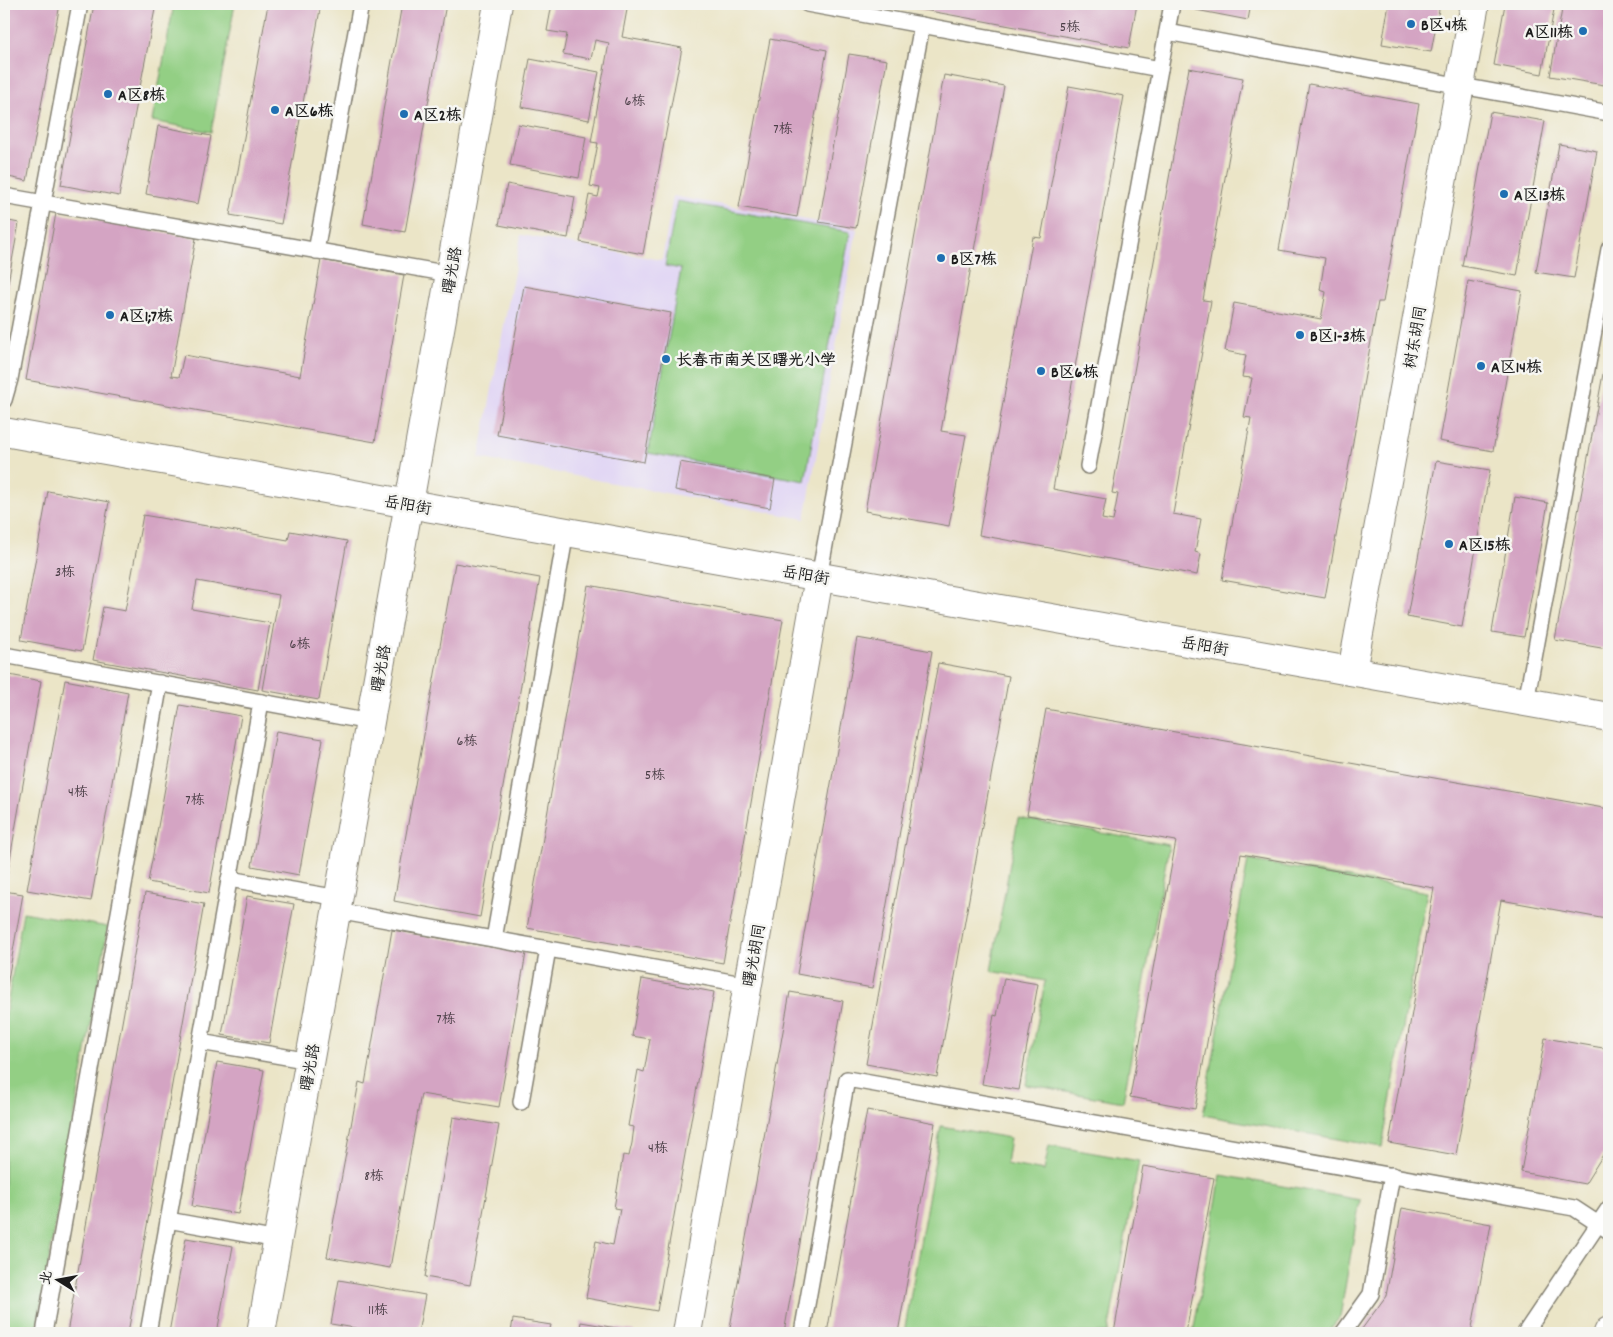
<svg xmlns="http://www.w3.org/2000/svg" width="1613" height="1337" viewBox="0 0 1613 1337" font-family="Dekko,'LXGW WenKai TC',sans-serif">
	<rect width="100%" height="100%" fill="#f6f6f2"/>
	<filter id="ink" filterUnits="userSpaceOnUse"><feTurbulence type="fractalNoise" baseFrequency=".02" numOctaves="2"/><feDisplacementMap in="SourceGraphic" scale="10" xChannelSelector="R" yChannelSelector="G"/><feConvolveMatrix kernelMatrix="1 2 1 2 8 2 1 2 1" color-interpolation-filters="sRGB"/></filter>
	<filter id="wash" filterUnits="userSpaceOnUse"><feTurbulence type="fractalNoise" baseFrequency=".0096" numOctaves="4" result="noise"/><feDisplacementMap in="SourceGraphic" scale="20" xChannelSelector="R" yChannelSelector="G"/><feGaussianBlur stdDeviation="1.12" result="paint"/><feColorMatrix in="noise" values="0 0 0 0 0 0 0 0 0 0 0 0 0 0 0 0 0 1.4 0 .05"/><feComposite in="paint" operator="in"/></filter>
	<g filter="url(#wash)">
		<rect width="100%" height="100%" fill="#ebe5c7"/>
		<!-- built -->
		<path fill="#e0d4f4" d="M673,196L857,229L805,519L479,458L521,235L662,260Z"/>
		<!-- green -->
		<g fill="#93cf84" stroke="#587650">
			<path d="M174,4H235L211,132L152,121Z"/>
			<path d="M677,201L850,232L805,481L648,453L681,269L665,266Z"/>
			<path d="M1018,818L1169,845L1123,1102L1026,1085L1045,981L991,971Z"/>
			<path d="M1248,860L1427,892L1382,1147L1203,1115Z"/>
			<path d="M23,912L108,927L36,1333H4V1023Z"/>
			<path d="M941,1126L1010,1138L1006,1164L1044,1171L1049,1145L1139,1161L1108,1333H904Z"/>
			<path d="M1221,1175L1360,1200L1340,1317L1327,1333H1193Z"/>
		</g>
		<g id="blocks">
			<!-- building -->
			<g fill="#d4a4c3">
				<path d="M4,4H60L27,181L4,176Z"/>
				<path d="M94,4H156L119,196L61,185Z"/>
				<path d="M268,4H321L281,224L230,215Z"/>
				<path d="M402,4H446L405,232L363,224Z"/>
				<path d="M552,4H628L622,37L682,48L643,254L580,242L589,195L598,197L600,188L590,186L598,143L591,142L609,43L595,40L591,59L563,54L567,34L547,31Z"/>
				<path d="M892,4H1137L1129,48Z"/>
				<path d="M1197,4H1251L1248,20L1196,10Z"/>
				<path d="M1389,4H1440L1431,52L1382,44Z"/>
				<path d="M1505,4H1555L1542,74L1494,65Z"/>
				<path d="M1563,4H1609V59L1604,85L1550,76Z"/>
				<path d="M770,39L827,50L797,217L739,207Z"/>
				<path d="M849,54L887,60L856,228L819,222Z"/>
				<path d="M530,59L599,72L589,120L521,107Z"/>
				<path d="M1189,68L1243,78L1203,300L1211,301L1173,514L1201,519L1195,552L1201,554L1197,575L979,535L1033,237L1041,238L1069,86L1124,96L1053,489L1106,499L1102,519L1113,521L1118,494L1112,493Z"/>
				<path d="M944,75L1004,86L941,431L966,435L949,526L865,511Z"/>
				<path d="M1309,84L1419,104L1383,302H1378L1325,598L1222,580L1251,418L1244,417L1252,378L1242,377L1246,355L1225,351L1234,303L1321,319L1326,292L1320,290L1325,258L1279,250Z"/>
				<path d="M1490,112L1545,121L1517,276L1462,266Z"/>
				<path d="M518,124L586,137L579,178L510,165Z"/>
				<path d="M158,126L211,136L198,204L146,194Z"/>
				<path d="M1559,144L1597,151L1574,278L1536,272Z"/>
				<path d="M507,184L575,197L568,238L499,225Z"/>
				<path d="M56,213L196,238L171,376L179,377L184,355L300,376L321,260L404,275L375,442L26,380Z"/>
				<path d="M4,220L19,223L5,299L4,298Z"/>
				<path d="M1468,281L1522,291L1493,451L1439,441Z"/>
				<path d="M524,286L671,313L644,462L497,435Z"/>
				<path d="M1608,346L1609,635L1607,649L1555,640Z"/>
				<path d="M1436,461L1490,470L1462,627L1407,617Z"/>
				<path d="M680,462L775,479L770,508L675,490Z"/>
				<path d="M48,491L109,502L82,651L21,640Z"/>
				<path d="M1515,497L1548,503L1524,637L1492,632Z"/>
				<path d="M143,515L288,540L290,531L347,541L319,700L262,690L279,595L197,581L192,609L270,623L258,690L93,660L103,607L125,611Z"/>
				<path d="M455,563L540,578L480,917L394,901Z"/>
				<path d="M588,585L783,620L723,963L527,928Z"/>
				<path d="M857,638L932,651L872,988L797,974Z"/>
				<path d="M938,663L1009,676L937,1077L866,1064Z"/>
				<path d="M4,674L41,681L7,876L4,875Z"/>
				<path d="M65,680L128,692L91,901L27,890Z"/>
				<path d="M180,705L241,716L209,893L148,882Z"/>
				<path d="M1046,709L1609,809V902L1606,919L1501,900L1456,1155L1389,1143L1434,888L1241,854L1195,1109L1130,1097L1176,841L1027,815Z"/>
				<path d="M276,731L323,739L299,875L252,866Z"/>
				<path d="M4,891L23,894L5,997H4Z"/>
				<path d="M145,893L204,904L128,1333H67Z"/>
				<path d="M247,896L294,904L269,1043L222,1035Z"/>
				<path d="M392,930L526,953L499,1107L421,1094L390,1268L327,1257L359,1082L365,1084Z"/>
				<path d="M1004,978L1038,984L1019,1090L982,1084L994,1015L997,1016Z"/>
				<path d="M642,979L714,992L657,1311L586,1298L596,1241L613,1245L620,1209L614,1208L623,1155L629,1156L632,1143L634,1127L628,1126L638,1070L644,1072L650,1039L632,1036Z"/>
				<path d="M790,992L843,1001L784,1333H729Z"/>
				<path d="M1545,1038L1609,1049V1145L1585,1184L1521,1172Z"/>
				<path d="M217,1062L264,1070L238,1214L192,1206Z"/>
				<path d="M867,1110L935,1123L898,1333H827Z"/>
				<path d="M453,1117L499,1125L470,1285L425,1277Z"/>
				<path d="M1143,1166L1214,1178L1186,1333H1114Z"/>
				<path d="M1402,1208L1491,1224L1471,1333H1359L1386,1296Z"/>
				<path d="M186,1238L233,1246L217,1333H169Z"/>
				<path d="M339,1280L425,1295L418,1333H366L367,1330L331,1324Z"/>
				<path d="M513,1319L551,1325L549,1333H511Z"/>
				<path d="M581,1322L634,1331V1333H579Z"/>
			</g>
		</g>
	</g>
	<g filter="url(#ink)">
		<use href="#blocks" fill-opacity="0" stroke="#848072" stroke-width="1"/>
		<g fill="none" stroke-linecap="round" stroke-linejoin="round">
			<defs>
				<g id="service">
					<path d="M807,4L1160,69L1172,4"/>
					<path d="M1167,32L1609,113"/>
					<path d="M4,196L450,274"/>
					<path d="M316,251L361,4"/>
					<path d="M4,400L10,379L80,4"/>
					<path d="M1088,466L1160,69"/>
					<path d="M819,577L922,25"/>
					<path d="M4,655L370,722"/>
					<path d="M1526,702L1609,249"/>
					<path d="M229,879L339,898"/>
					<path d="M337,911L748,985"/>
					<path d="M494,939L566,532"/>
					<path d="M200,1042L310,1061"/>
					<path d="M521,1102L548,949"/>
					<path d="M168,1220L278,1240"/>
					<path d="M44,1333L160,683"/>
					<path d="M148,1333L261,702"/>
					<path d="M802,1333L847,1079L1574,1208L1609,1231"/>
					<path d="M1343,1333L1371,1294L1392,1175"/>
					<path d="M1525,1333L1609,1208"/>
				</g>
				<g id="minor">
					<path d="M1352,671L1475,4"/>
					<path d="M687,1333L819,577"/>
				</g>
				<g id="tertiary">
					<path d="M4,432L1609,717"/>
					<path d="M261,1333L498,4"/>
					<path d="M1608,1333L1609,1331"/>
				</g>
			</defs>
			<!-- service casing -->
			<use href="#service" stroke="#848072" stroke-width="18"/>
			<!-- minor casing -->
			<use href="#minor" stroke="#848072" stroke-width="30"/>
			<!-- tertiary casing -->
			<use href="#tertiary" stroke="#848072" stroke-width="30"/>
			<!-- service -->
			<use href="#service" stroke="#fff" stroke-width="15"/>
			<!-- minor -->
			<use href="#minor" stroke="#fff" stroke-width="28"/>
			<!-- tertiary -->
			<use href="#tertiary" stroke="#fff" stroke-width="28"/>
		</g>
	</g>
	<!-- markers -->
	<g fill="#1f6fb2" stroke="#f6f6f2" stroke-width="2">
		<circle cx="1411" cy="24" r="5"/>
		<circle cx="1583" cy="31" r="5"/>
		<circle cx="108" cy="94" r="5"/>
		<circle cx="275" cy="110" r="5"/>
		<circle cx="404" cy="114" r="5"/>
		<circle cx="1504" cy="194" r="5"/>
		<circle cx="941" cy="258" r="5"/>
		<circle cx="110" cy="315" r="5"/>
		<circle cx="1300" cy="335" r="5"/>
		<circle cx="666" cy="359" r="5"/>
		<circle cx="1481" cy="366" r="5"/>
		<circle cx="1041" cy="371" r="5"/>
		<circle cx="1449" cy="544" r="5"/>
	</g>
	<g text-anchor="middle" stroke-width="5" stroke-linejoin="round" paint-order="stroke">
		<!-- number labels -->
		<g font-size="14" fill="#4a3e46">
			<text x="1070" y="31">5栋</text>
			<text x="635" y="105">6栋</text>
			<text x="783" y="133">7栋</text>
			<text x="65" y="576">3栋</text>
			<text x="300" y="648">6栋</text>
			<text x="467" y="745">6栋</text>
			<text x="655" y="779">5栋</text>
			<text x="78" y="796">4栋</text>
			<text x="195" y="804">7栋</text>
			<text x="446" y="1023">7栋</text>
			<text x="658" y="1152">4栋</text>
			<text x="374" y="1180">8栋</text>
			<text x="378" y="1314">11栋</text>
		</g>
		<!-- poi labels -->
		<g font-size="16" font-weight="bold" fill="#1c1c1c" stroke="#f6f6f2" text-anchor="start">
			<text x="1421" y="30">B区4栋</text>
			<text x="1573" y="37" text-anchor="end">A区11栋</text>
			<text x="118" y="100">A区8栋</text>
			<text x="285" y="116">A区6栋</text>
			<text x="414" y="120">A区2栋</text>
			<text x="1514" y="200">A区13栋</text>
			<text x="951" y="264">B区7栋</text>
			<text x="120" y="321">A区1;7栋</text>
			<text x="1310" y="341">B区1-3栋</text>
			<text x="676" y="365">长春市南关区曙光小学</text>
			<text x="1491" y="372">A区14栋</text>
			<text x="1051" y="377">B区6栋</text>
			<text x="1459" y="550">A区15栋</text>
		</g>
		<!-- street labels -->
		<g font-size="16" fill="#1c1c1c" stroke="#f6f6f2">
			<text transform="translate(451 270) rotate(-80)" y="6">曙光路</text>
			<text transform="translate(1414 337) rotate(-80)" y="6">树东胡同</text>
			<text transform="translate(408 504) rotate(10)" y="6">岳阳街</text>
			<text transform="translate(806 574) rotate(10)" y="6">岳阳街</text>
			<text transform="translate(1205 645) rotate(10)" y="6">岳阳街</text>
			<text transform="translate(380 668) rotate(-80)" y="6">曙光路</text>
			<text transform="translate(753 955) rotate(-80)" y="6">曙光胡同</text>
			<text transform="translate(309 1067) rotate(-80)" y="6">曙光路</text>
		</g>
	</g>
	<!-- margin -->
	<rect width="1613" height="1337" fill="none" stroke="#f6f6f2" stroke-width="20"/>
	<!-- north arrow -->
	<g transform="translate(58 1280) rotate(281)" stroke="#f6f6f2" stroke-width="4" paint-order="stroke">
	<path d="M0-4L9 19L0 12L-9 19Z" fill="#1c1c1c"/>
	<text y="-8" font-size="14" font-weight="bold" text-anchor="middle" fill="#1c1c1c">北</text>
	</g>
</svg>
